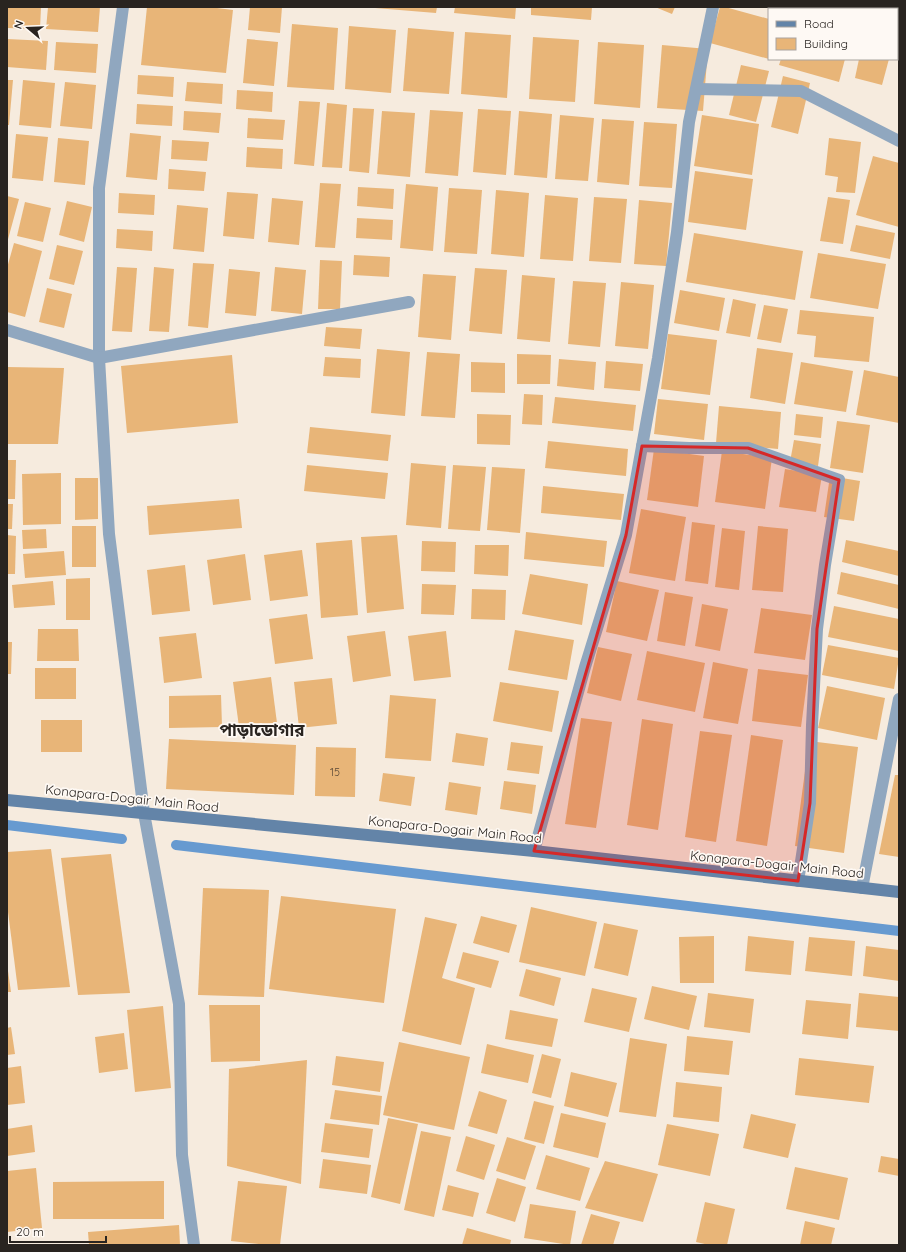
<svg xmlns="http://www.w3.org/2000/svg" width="906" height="1252" viewBox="0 0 906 1252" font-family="Quicksand,'Noto Sans Bengali',sans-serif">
	<rect width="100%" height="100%" fill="#f6ebde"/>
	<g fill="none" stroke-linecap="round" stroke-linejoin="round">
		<!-- stream -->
		<g stroke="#679ad0" stroke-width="10">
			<path d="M7,825L122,839"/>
			<path d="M176,845L899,931"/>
		</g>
	</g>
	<!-- building -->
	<g fill="#e8b578">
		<path d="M7,7H41L40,29L7,28Z"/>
		<path d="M48,7H100L98,32L46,29Z"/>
		<path d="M147,7H209L233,10L226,73L141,65Z"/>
		<path d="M250,7H282L280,33L248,30Z"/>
		<path d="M375,7H437L436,13L375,8Z"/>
		<path d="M455,7H516L515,19L454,13Z"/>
		<path d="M531,7H592L591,20L531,15Z"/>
		<path d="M655,7H675L672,14Z"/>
		<path d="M720,7H725L769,19V59L710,43Z"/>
		<path d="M798,7H827L826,9H797Z"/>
		<path d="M292,24L338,28L334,90L287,87Z"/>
		<path d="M349,26L396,30L391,93L345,89Z"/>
		<path d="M408,28L454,32L449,94L403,91Z"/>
		<path d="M465,32L511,35L507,98L461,94Z"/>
		<path d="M533,37L579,40L575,102L529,99Z"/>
		<path d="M7,39L48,41L46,70L7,67Z"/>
		<path d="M247,39L278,42L274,86L243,83Z"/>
		<path d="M56,42L98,44L96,73L54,70Z"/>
		<path d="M598,42L644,45L640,108L594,104Z"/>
		<path d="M662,45L708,49L703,111L657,108Z"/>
		<path d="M781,59H845L839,82L779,65Z"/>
		<path d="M859,59H889L882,85L855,78Z"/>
		<path d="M741,65L769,71L756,122L729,115Z"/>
		<path d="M138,75L174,77L173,97L137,94Z"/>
		<path d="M783,76L810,83L798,134L771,127Z"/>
		<path d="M7,80H13L9,125H7Z"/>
		<path d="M23,80L55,83L51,128L19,125Z"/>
		<path d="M65,82L96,85L92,129L60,126Z"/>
		<path d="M187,82L223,84L222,104L185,101Z"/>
		<path d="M237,90L273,92L272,112L236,109Z"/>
		<path d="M299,101L320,102L314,166L294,164Z"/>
		<path d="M327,103L347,105L342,168L322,167Z"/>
		<path d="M137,104L173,106L172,126L136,124Z"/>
		<path d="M353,108L374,109L369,173L349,171Z"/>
		<path d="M478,109L511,111L506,175L473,172Z"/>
		<path d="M430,110L463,112L458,176L425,173Z"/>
		<path d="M184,111L221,113L219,133L183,130Z"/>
		<path d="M382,111L415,113L410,177L377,174Z"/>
		<path d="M519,111L552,114L547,178L514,175Z"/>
		<path d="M560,115L594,118L588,181L555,179Z"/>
		<path d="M702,115L759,124L752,175L694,166Z"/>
		<path d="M248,118L285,120L283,140L247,138Z"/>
		<path d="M602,119L634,121L629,185L597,182Z"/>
		<path d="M644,122L677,124L672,188L639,186Z"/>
		<path d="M130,133L161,136L157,180L126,177Z"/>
		<path d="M16,134L48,137L43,181L12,178Z"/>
		<path d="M58,138L89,141L85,185L54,182Z"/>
		<path d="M829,138L861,142L855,193L836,192L838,177L825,175Z"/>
		<path d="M172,140L209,142L207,161L171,159Z"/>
		<path d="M247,147L283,149L282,169L246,167Z"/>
		<path d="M873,156L899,163V227L856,215Z"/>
		<path d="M169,169L206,172L204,191L168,189Z"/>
		<path d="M695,171L753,179L746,230L688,222Z"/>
		<path d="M320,183L341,184L335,248L315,247Z"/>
		<path d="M406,184L438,187L433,251L400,248Z"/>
		<path d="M358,187L394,189L393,209L357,206Z"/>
		<path d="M449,188L482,190L477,254L444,252Z"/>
		<path d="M496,190L529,193L524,257L491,254Z"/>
		<path d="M227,192L258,194L254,239L223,236Z"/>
		<path d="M119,193L155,195L154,215L118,213Z"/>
		<path d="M545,195L578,198L573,261L540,259Z"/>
		<path d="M7,196L19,199L7,243Z"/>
		<path d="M594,197L627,199L621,263L589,261Z"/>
		<path d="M828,197L850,200L843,244L820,241Z"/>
		<path d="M272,198L303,201L299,245L268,242Z"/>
		<path d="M639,200L672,203L666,266L634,264Z"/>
		<path d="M67,201L92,207L84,242L59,235Z"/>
		<path d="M25,202L51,208L43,242L17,236Z"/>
		<path d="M177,205L208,208L204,252L173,249Z"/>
		<path d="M357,218L393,220L392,240L356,238Z"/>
		<path d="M856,225L895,233L890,259L850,251Z"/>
		<path d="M117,229L153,231L152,251L116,248Z"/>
		<path d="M694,233L803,251L795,300L686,282Z"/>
		<path d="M14,243L42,251L25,317L7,312V268Z"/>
		<path d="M57,245L83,251L74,285L49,279Z"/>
		<path d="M818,253L886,264L878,309L810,298Z"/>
		<path d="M354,255L390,257L389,277L353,275Z"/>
		<path d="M320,260L342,261L340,309H318Z"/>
		<path d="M193,263L214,264L208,328L188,326Z"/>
		<path d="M117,267L137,268L132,332L112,331Z"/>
		<path d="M154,267L174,269L169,332L149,331Z"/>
		<path d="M275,267L306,270L302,314L271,311Z"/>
		<path d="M475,268L507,270L502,334L469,331Z"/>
		<path d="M229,269L260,272L256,316L225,313Z"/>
		<path d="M423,274L456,276L451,340L418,337Z"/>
		<path d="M522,275L555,278L550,342L517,339Z"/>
		<path d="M573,281L606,283L600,347L568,344Z"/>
		<path d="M621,282L654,285L648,349L615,346Z"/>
		<path d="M47,288L72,294L64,328L39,322Z"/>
		<path d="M680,290L725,298L719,331L674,323Z"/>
		<path d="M733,299L756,304L750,337L726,333Z"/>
		<path d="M764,305L788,309L781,343L757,339Z"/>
		<path d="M800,310L874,317L869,362L814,357L816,336L797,334Z"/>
		<path d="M326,327L362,329L360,349L324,346Z"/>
		<path d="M668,334L717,340L710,395L661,389Z"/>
		<path d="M757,348L793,353L785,404L750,398Z"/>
		<path d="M377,349L410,352L405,416L371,413Z"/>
		<path d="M427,352L460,354L455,418L421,416Z"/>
		<path d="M517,354L551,355L550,384H517Z"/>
		<path d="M232,355L238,423L127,433L121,366Z"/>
		<path d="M325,357L361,359L360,378L323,376Z"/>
		<path d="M559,359L596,362L594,390L557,386Z"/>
		<path d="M606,361L643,364L640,391L604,388Z"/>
		<path d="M471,362L505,363V393L471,392Z"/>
		<path d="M801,362L853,371L846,412L794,404Z"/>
		<path d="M7,367L64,368L58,444H7Z"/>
		<path d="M864,370L899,377V423L856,415Z"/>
		<path d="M524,394L543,395L542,425L522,424Z"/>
		<path d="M555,397L636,405L633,431L552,423Z"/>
		<path d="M658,399L708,404L704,440L654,434Z"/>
		<path d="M719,406L781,412L778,449L716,443Z"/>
		<path d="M477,414L511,415L510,445L477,444Z"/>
		<path d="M796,414L823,417L821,438L794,435Z"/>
		<path d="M837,421L870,425L863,473L830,468Z"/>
		<path d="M310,427L391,435L388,461L307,453Z"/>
		<path d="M794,440L821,444L818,466L790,462Z"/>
		<path d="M548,441L628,449L626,476L545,468Z"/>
		<path d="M654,449L704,456L698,507L647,500Z"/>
		<path d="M722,451L772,458L765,509L715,502Z"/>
		<path d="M7,460H16L15,499H7Z"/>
		<path d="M411,463L446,466L441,528L406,525Z"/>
		<path d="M307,465L388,473L385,499L304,491Z"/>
		<path d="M453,465L486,467L480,531L448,529Z"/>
		<path d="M492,467L525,469L520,533L487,530Z"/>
		<path d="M785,469L822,475L816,512L779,507Z"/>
		<path d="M61,473V524L23,525L22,474Z"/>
		<path d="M830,476L860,481L854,521L824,517Z"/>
		<path d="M75,478H98V519L75,520Z"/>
		<path d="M543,486L624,494L621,520L541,513Z"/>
		<path d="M239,499L242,528L149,535L147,506Z"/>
		<path d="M7,504H13L12,529H7Z"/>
		<path d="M641,509L686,517L675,581L629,573Z"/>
		<path d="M692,522L715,525L708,584L685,581Z"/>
		<rect x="72" y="526" width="24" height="41"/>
		<path d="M758,526L788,529L783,592L752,590Z"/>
		<path d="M722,528L745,531L739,590L715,587Z"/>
		<path d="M46,529L47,548L23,549L22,530Z"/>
		<path d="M526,532L607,541L604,567L524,559Z"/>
		<path d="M7,535L16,536L15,574H7Z"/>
		<path d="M397,535L404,609L367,613L361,537Z"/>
		<path d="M352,540L358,615L321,618L316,543Z"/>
		<path d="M846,540L899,551V576L842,562Z"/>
		<path d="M422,541L456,542L455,572L421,571Z"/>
		<path d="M475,545H509L508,576L474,574Z"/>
		<path d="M302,550L308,596L270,601L264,555Z"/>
		<path d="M64,551L66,575L25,578L23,554Z"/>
		<path d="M245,554L251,600L213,605L207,560Z"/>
		<path d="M185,565L190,611L152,615L147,570Z"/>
		<path d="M841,572L899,585V609L837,594Z"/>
		<path d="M530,574L588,584L582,625L522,614Z"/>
		<path d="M90,578V620H66V579Z"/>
		<path d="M53,581L55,605L14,608L12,585Z"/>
		<path d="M617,581L659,590L647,641L606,632Z"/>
		<path d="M422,584L456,585L454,615L421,614Z"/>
		<path d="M472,589L506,590L505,620L471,619Z"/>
		<path d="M665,592L693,597L685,646L657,641Z"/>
		<path d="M702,604L728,609L720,651L695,646Z"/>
		<path d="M834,606L899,619V651L828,637Z"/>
		<path d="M761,608L812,615L805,660L754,653Z"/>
		<path d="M307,614L313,659L275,664L269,619Z"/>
		<path d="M38,629H78L79,661H37Z"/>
		<path d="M515,630L574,640L567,680L508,670Z"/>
		<path d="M385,631L391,676L353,682L347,636Z"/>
		<path d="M446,631L451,677L414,681L408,636Z"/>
		<path d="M196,633L202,678L164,683L159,637Z"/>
		<path d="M7,642H12L11,674H7Z"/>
		<path d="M828,645L899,658L894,689L822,675Z"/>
		<path d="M598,647L632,654L621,701L587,693Z"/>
		<path d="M647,651L705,663L695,712L637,700Z"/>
		<path d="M713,662L748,669L738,724L703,718Z"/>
		<rect x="35" y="668" width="41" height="31"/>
		<path d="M758,669L808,675L801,727L752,721Z"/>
		<path d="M271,677L277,723L239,727L233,682Z"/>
		<path d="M332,678L337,724L299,728L294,682Z"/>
		<path d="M500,682L559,691L552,732L493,721Z"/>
		<path d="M827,686L885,698L877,740L818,728Z"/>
		<path d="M221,695L222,727L169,728V696Z"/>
		<path d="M390,695L436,699L431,761L385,758Z"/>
		<path d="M581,718L612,722L596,828L565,824Z"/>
		<path d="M642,719L673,724L658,830L627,825Z"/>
		<rect x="41" y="720" width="41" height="32"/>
		<path d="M700,731L732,735L716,842L685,837Z"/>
		<path d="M456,733L488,738L484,766L452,762Z"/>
		<path d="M751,735L783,740L767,846L736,841Z"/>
		<path d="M169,739L296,745L294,795L166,789Z"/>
		<path d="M809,741L858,747L844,853L795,846Z"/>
		<path d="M511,742L543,746L539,774L507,770Z"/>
		<path d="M316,747L356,748L355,797L315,796Z"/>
		<path d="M383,773L415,777L411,806L379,801Z"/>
		<path d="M895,775H899V857L879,854Z"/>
		<path d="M504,781L536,785L532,814L500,809Z"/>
		<path d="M449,782L481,787L477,815L445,810Z"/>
		<path d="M51,849L70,987L18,990L7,904V852Z"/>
		<path d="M111,854L130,993L78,995L61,858Z"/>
		<path d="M203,888L269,890L264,997L198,995Z"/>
		<path d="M281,896L396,909L384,1003L269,989Z"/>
		<path d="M531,907L597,922L585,976L519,962Z"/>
		<path d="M481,916L517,925L509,953L473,943Z"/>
		<path d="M425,917L457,924L442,978L475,988L461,1045L402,1031Z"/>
		<path d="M604,923L638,930L628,976L594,968Z"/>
		<path d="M714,936V983H680L679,937Z"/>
		<path d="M748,936L794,941L791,975L745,971Z"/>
		<path d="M809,937L855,941L852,976L805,971Z"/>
		<path d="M866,946L899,950V981L863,976Z"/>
		<path d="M463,952L499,961L491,988L456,978Z"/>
		<path d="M526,969L561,978L554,1006L519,996Z"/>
		<path d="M7,971H8L11,992H7Z"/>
		<path d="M652,986L697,996L689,1030L644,1019Z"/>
		<path d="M592,988L637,998L629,1032L584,1022Z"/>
		<path d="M708,993L754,999L750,1033L704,1027Z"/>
		<path d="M859,993L899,997V1031L856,1027Z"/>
		<path d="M806,1000L851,1004L848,1039L802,1034Z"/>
		<path d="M209,1005H260V1061L211,1062Z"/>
		<path d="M163,1006L171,1088L135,1092L127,1010Z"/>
		<path d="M510,1010L558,1019L552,1047L505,1039Z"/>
		<path d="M11,1027L15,1054L7,1055V1028Z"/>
		<path d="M124,1033L128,1069L99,1073L95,1037Z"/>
		<path d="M687,1036L733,1041L729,1075L684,1071Z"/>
		<path d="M630,1038L667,1044L656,1117L619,1112Z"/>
		<path d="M399,1042L470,1057L454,1130L383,1115Z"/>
		<path d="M487,1044L534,1055L528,1083L481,1073Z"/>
		<path d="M542,1054L561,1059L551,1098L532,1093Z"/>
		<path d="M336,1056L384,1062L380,1092L332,1085Z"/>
		<path d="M799,1058L874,1066L869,1103L795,1095Z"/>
		<path d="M307,1060L301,1184L227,1166L229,1069Z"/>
		<path d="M21,1066L25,1103L7,1105V1068Z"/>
		<path d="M571,1072L617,1083L608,1117L564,1106Z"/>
		<path d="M676,1082L722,1087L719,1122L673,1117Z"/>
		<path d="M335,1090L382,1096L379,1125L330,1119Z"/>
		<path d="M479,1091L507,1100L497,1134L468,1126Z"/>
		<path d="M534,1101L554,1106L544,1144L524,1139Z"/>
		<path d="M561,1113L606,1123L598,1158L553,1147Z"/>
		<path d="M751,1114L796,1124L788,1158L743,1148Z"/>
		<path d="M388,1118L418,1124L400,1204L371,1197Z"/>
		<path d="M325,1123L373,1129L369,1158L321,1152Z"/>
		<path d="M667,1124L719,1134L710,1176L658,1165Z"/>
		<path d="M32,1125L35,1152L7,1156V1129Z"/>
		<path d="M421,1131L451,1137L434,1217L404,1210Z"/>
		<path d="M466,1136L495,1145L484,1180L456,1171Z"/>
		<path d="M507,1137L536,1146L525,1180L496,1171Z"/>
		<path d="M546,1155L590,1168L580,1201L536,1189Z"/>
		<path d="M881,1156L899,1159V1176L878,1172Z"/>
		<path d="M323,1159L371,1165L367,1194L319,1188Z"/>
		<path d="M605,1161L658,1174L643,1222L585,1208Z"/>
		<path d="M795,1167L848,1178L839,1220L786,1209Z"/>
		<path d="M36,1168L42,1228L7,1232V1171Z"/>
		<path d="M497,1178L526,1187L515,1222L486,1213Z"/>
		<path d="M164,1181V1219H53V1182Z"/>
		<path d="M238,1181L287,1186L280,1245H268L231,1241Z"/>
		<path d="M448,1185L479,1193L473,1217L442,1210Z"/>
		<path d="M705,1202L735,1209L727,1245H709L696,1242Z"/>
		<path d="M530,1204L576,1211L570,1245L524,1238Z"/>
		<path d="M591,1214L620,1222L613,1245H581Z"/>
		<path d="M805,1221L835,1228L831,1245H800Z"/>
		<path d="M179,1225L180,1245H89L88,1232Z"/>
		<path d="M467,1228L511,1240L510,1245H462Z"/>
	</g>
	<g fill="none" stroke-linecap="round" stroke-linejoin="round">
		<!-- street -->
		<g stroke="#90a7bf" stroke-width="12">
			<path d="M123,7L99,188V358L109,534L144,813L179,1004L182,1155L194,1245"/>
			<path d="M697,89L801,91L899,141"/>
			<path d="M7,330L99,358L409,302"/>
			<path d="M642,446L689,448H748L839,480L825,565L817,629L812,725L810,803L798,881"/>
			<path d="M534,851L585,667L626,535L658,358L677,232L689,122L713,7"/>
			<path d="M862,888L899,699"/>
		</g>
		<!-- secondary -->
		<path stroke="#6384a8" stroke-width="12" d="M7,800L534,851L899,892"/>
	</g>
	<!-- marked area -->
	<path fill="#d62828" fill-opacity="0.2" stroke="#d62828" stroke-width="3" stroke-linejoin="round" d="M642,446L748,448L839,480L817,629L810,803L798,881L534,851L626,535Z"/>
	<g text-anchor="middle" stroke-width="3.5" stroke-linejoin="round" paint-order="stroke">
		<!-- number labels -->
		<g font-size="11" fill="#594836">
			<text x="335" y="776">15</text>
		</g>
		<!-- street labels -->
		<g font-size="13" fill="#292420" stroke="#fef9f4">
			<text transform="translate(132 798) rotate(6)" y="5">Konapara-Dogair Main Road</text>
			<text transform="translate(455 829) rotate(6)" y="5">Konapara-Dogair Main Road</text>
			<text transform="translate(777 864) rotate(6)" y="5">Konapara-Dogair Main Road</text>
		</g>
		<!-- district labels -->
		<g font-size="17" font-weight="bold" fill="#292420" stroke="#fef9f4">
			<text x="262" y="736">পাড়াডোগার</text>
		</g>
	</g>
	<!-- border -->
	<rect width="906" height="1252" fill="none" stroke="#292420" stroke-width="16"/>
	<!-- legend -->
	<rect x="768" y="8" width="130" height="52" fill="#fef9f4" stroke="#a9a49f"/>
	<rect x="776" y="21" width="20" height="6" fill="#6384a8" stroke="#a9a49f"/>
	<text x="804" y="28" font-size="12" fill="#292420">Road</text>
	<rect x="776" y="38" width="20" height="12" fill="#e8b578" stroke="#a9a49f"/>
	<text x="804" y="48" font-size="12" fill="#292420">Building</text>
	<!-- north arrow -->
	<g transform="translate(28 28) rotate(289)" stroke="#fef9f4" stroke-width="3" paint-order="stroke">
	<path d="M0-3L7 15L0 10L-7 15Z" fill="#292420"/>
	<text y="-6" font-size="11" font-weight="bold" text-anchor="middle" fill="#292420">N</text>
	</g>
	<!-- scale -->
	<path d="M10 1236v6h96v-6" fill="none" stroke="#292420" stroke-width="2"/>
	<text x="16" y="1236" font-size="12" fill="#292420" stroke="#fef9f4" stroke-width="3" paint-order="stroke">20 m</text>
</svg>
